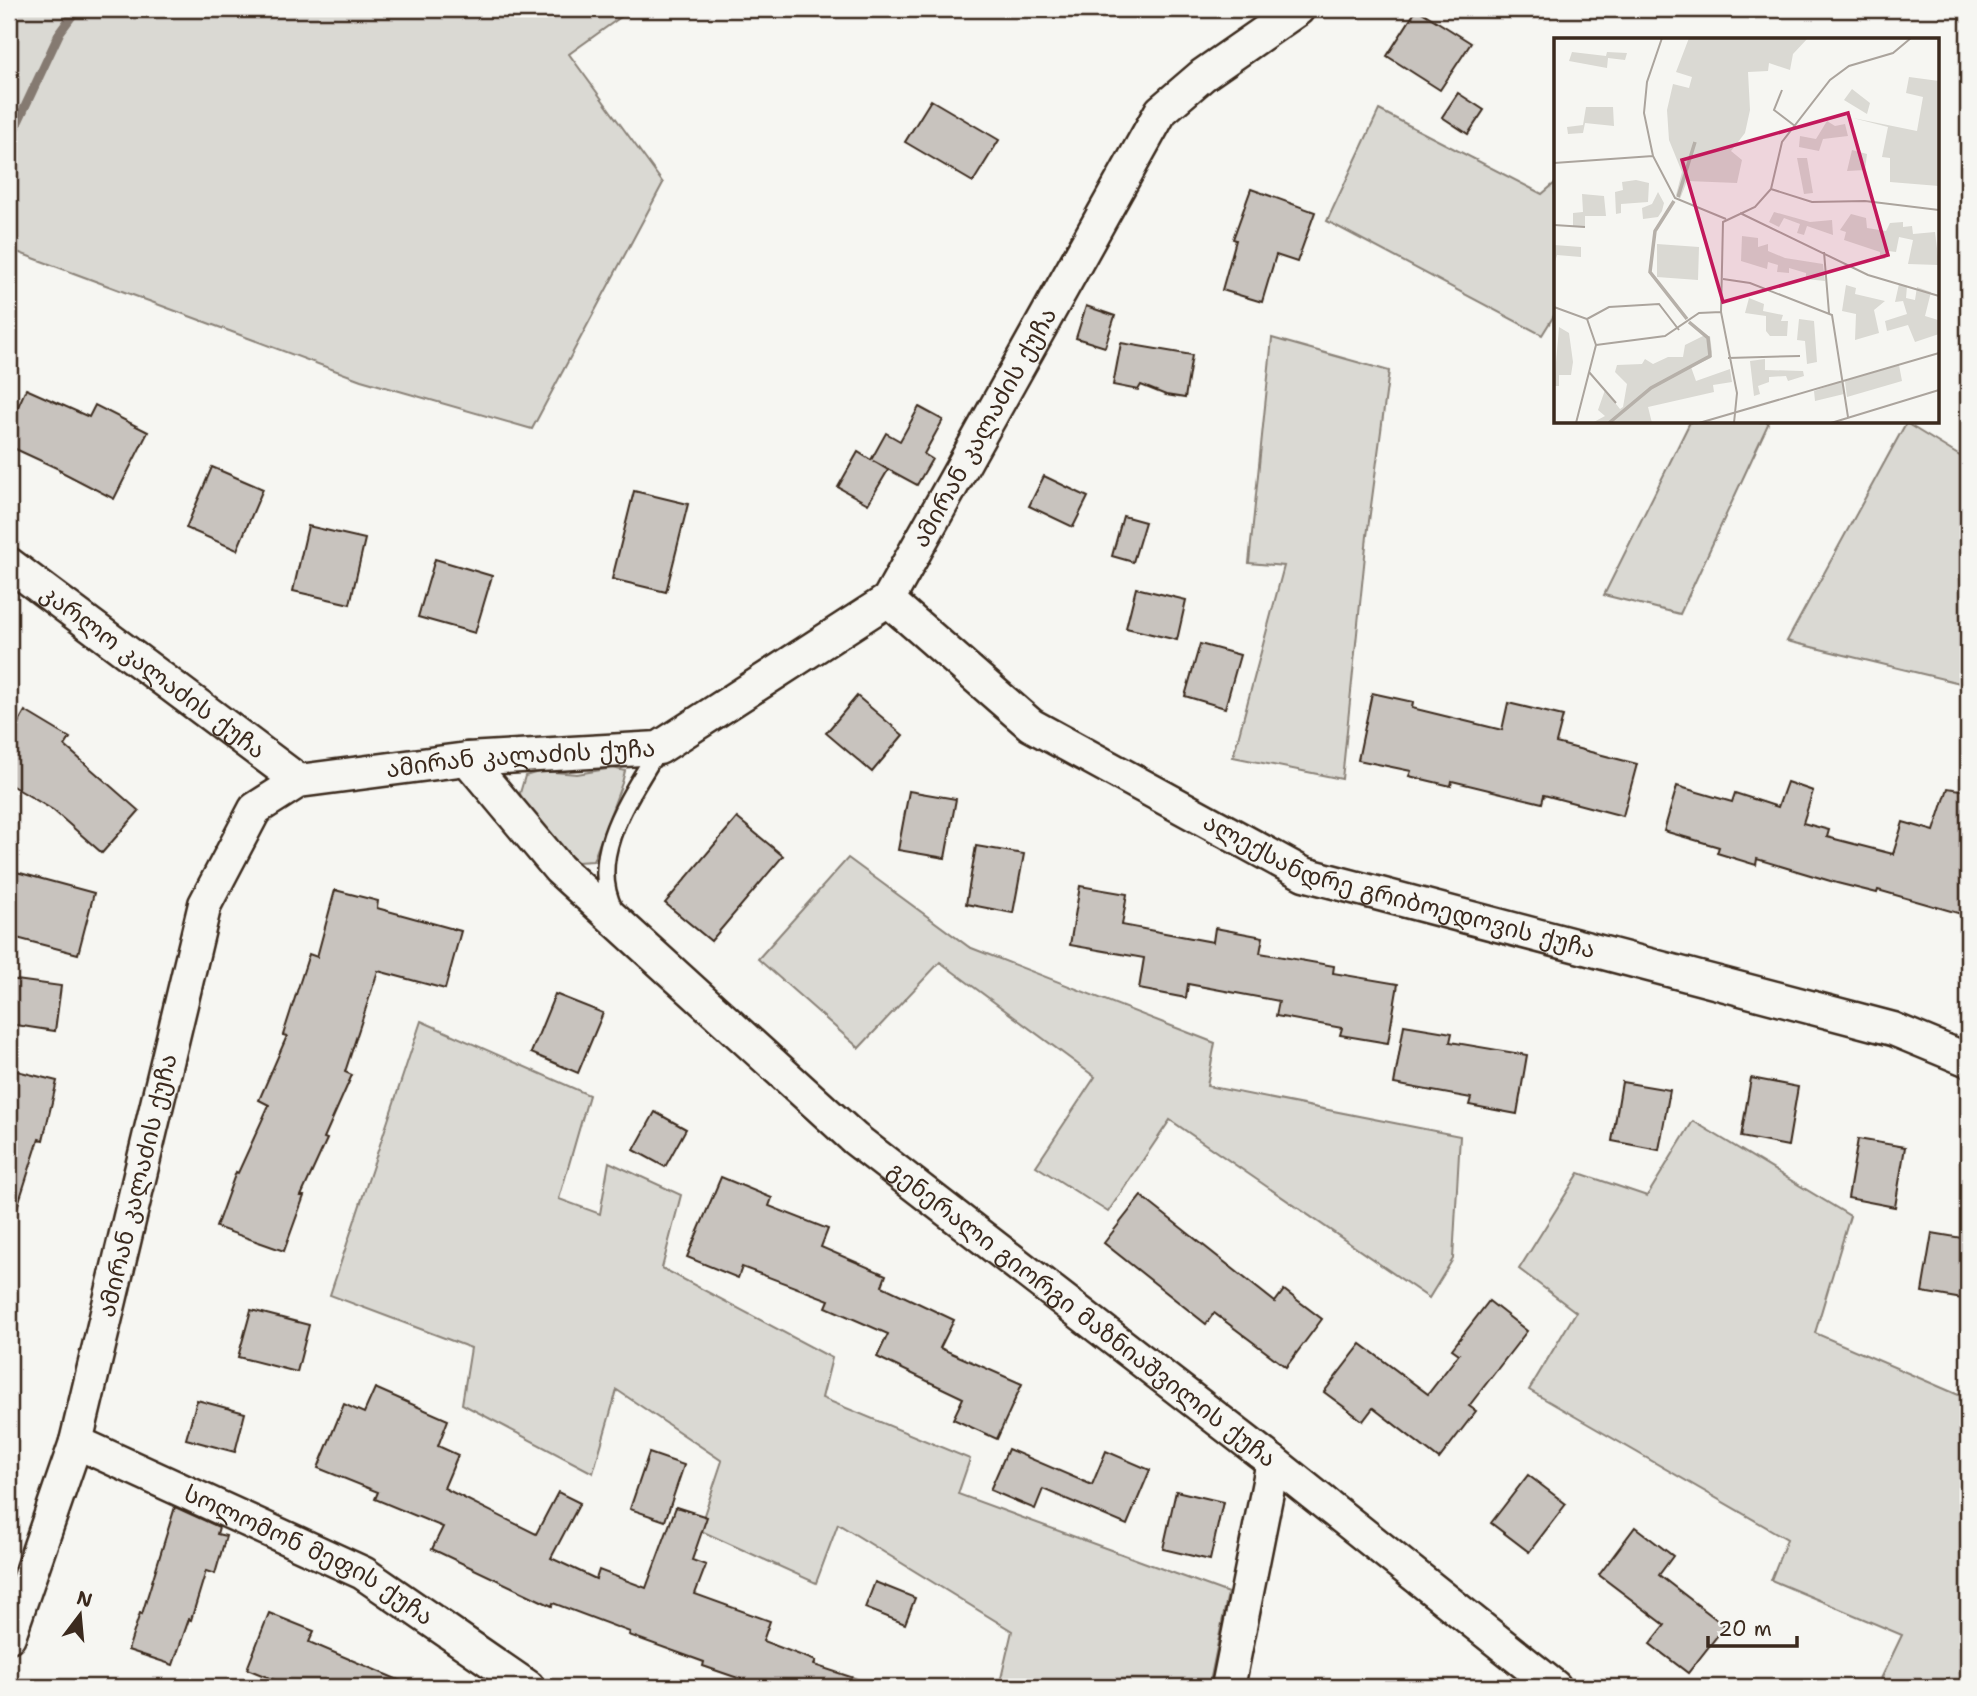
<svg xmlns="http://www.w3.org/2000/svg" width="1977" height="1696" viewBox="0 0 1977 1696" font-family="'Shantell Sans','Noto Sans Georgian',sans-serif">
	<rect width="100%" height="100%" fill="#f6f6f2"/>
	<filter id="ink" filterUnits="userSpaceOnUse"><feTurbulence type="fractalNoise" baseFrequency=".0143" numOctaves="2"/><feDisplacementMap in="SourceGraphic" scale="14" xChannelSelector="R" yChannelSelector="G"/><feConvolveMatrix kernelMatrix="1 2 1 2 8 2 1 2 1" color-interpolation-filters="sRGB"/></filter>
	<g filter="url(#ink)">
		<!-- green -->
		<g fill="#dad9d3" stroke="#8a8278" stroke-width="2">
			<path d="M9,9H632L569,54L663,183L532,429L361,380L9,249Z"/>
			<path d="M1379,110L1542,194L1555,183V314L1542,335L1327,221Z"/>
			<path d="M1272,338L1389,371L1367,536L1342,779L1233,757L1284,566L1249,563Z"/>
			<path d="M1690,422H1769L1680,614L1604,595Z"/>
			<path d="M1906,423L1968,461V685L1787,641Z"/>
			<path d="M613,768L625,771L622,783L593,861L577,862L562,855L523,809L520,793L525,776L542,771L577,774Z"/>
			<path d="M848,858L969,947L1215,1043L1207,1086L1460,1136L1453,1259L1429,1298L1170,1120L1108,1212L1036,1166L1095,1077L940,962L859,1048L758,959Z"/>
			<path d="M421,1021L589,1095L559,1199L600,1214L609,1162L681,1195L662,1268L832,1358L822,1398L970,1459L958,1494L1228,1593L1209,1687H999L1012,1631L838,1524L816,1583L699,1530L722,1461L617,1390L593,1473L462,1404L471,1348L330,1295Z"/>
			<path d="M1693,1121L1850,1216L1815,1333L1968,1399V1674L1960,1687H1877L1902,1635L1771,1580L1787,1539L1529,1390L1576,1312L1519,1269L1579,1173L1647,1196Z"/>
		</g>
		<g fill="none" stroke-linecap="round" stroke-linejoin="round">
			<!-- stream -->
			<path stroke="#857a71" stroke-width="9" d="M9,141L60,32L77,9"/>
		</g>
		<!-- building -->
		<g fill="#c8c3be" stroke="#3b2a1e" stroke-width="2">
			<path d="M1417,9L1471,43L1440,90L1387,56Z"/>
			<path d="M1458,93L1484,110L1468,134L1442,117Z"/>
			<path d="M931,100L999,140L973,182L905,142Z"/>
			<path d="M1251,189L1315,212L1297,262L1276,255L1262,302L1222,290L1236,240L1233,239Z"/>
			<path d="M1086,306L1115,316L1105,347L1076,338Z"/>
			<path d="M1121,343L1192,355L1185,398L1166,395L1141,385L1138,390L1113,385Z"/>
			<path d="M26,389L89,417L95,405L148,432L114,499L60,471L61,470L9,446V426Z"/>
			<path d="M919,407L943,420L924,454L932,459L917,485L873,461L888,470L868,504L838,487L858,452L871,460L886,433L900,441Z"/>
			<path d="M212,467L263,489L237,550L186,528Z"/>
			<path d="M1044,476L1088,497L1073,527L1029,506Z"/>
			<path d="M634,491L688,504L666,592L612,579Z"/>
			<path d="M1123,516L1145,522L1133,562L1112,556Z"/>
			<path d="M308,526L365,539L350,604L293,591Z"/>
			<path d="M435,559L492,576L475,633L418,617Z"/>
			<path d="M1136,588L1186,600L1177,640L1126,628Z"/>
			<path d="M1200,644L1240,655L1225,708L1185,696Z"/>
			<path d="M1372,693L1413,702L1412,708L1502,730L1508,703L1563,716L1556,743L1637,764L1623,816L1544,795L1542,803L1452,781L1451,786L1409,776L1411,771L1358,760Z"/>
			<path d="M857,696L903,735L872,772L826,733Z"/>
			<path d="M25,711L70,738L65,746L139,811L102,853L53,810L9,784V739Z"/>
			<path d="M1787,782L1813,791L1803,823L1829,830L1827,837L1893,854L1903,822L1934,831L1948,788L1968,791V916L1878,890L1877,893L1837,883L1757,859L1756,865L1717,853L1719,847L1664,831L1677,786L1732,802L1735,793L1778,807Z"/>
			<path d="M909,791L956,799L945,858L898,850Z"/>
			<path d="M737,818L783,856L711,941L665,903Z"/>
			<path d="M976,846L1024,854L1013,913L966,904Z"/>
			<path d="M9,870L94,893L78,954L9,936Z"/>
			<path d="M1080,886L1127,894L1122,925L1213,942L1215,928L1263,937L1260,953L1334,966L1333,973L1398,984L1388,1043L1340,1035L1342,1028L1276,1016L1279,1001L1188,984L1186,998L1139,989L1144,958L1070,945Z"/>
			<path d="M335,890L378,901L377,908L461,931L445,989L378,971L345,1072L352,1075L324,1138L327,1139L301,1196H304L284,1251L216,1227L236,1172L238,1173L269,1105L259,1100L287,1036L283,1035L309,954L317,957Z"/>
			<path d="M9,979L61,986L55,1031L9,1024Z"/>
			<path d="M555,994L603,1013L578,1073L531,1053Z"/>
			<path d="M1404,1025L1452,1033L1450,1042L1527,1055L1517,1114L1469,1105L1471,1098L1394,1084Z"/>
			<path d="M9,1069L57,1081L43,1140L39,1139L14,1217L9,1216Z"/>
			<path d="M1751,1078L1798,1087L1788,1146L1741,1137Z"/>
			<path d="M1622,1082L1670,1090L1659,1150L1612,1141Z"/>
			<path d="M655,1112L686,1129L665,1167L634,1150Z"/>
			<path d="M1858,1139L1905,1147L1895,1207L1848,1198Z"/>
			<path d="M721,1177L772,1198L769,1206L828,1229L821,1247L886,1275L882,1286L954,1320L940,1348L1022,1384L997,1439L953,1419L963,1398L877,1357L888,1334L826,1307L829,1300L742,1267L738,1278L687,1257Z"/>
			<path d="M1141,1196L1275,1302L1284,1290L1322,1319L1286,1367L1214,1313L1206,1324L1104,1243Z"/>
			<path d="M1932,1233L1968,1239V1300L1922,1292Z"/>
			<path d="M1489,1301L1527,1331L1469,1406L1476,1411L1439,1459L1373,1408L1363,1421L1324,1392L1361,1344L1428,1394L1459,1354L1452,1349Z"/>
			<path d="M251,1310L309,1325L297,1372L238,1357Z"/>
			<path d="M375,1388L448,1420L438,1446L458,1455L444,1488L536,1534L558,1492L580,1503L551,1558L596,1579L599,1570L646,1588L676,1507L707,1517L692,1560L706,1565L695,1594L770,1621L763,1641L816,1661L814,1665L869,1683L868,1687H764L703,1666L704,1662L629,1635L630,1632L553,1603L552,1606L432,1549L443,1527L375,1499L378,1492L318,1468L344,1404L364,1413Z"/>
			<path d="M197,1400L245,1413L235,1452L186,1439Z"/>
			<path d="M1008,1449L1092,1485L1106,1451L1150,1470L1127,1525L1043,1489L1035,1509L990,1490Z"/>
			<path d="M649,1453L684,1465L665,1521L630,1509Z"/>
			<path d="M1528,1475L1566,1504L1529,1552L1491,1523Z"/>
			<path d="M1176,1491L1223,1502L1210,1560L1163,1549Z"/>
			<path d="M175,1507L219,1527L217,1534L226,1536L215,1574L206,1571L191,1620L189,1619L173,1665L128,1650L140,1613L142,1614Z"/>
			<path d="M1635,1527L1673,1556L1659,1575L1725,1626L1688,1673L1650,1644L1665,1625L1599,1575Z"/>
			<path d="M875,1582L915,1598L905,1624L865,1608Z"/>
			<path d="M269,1613L314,1631L309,1642L415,1687H292L247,1669Z"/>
		</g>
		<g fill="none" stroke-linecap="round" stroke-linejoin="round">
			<defs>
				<path id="service" d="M614,909C586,855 632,794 659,748"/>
				<g id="minor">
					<path id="s1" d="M9,564L299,781"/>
					<path id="s2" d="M888,600L1031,725L1304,874L1893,1029L1968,1060"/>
					<path id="s3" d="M467,759L559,869L855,1139L1273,1462L1555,1687"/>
					<path id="s4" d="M76,1442L363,1573L528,1687"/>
					<path id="s5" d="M9,1636L76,1442L205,904L255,809L299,781L467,759L659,748L888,600L1161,111L1203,75L1298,9"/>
					<path d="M1228,1687L1273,1462"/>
				</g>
			</defs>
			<!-- service casing -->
			<use href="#service" stroke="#3b2a1e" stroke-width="21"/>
			<!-- minor casing -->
			<use href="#minor" stroke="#3b2a1e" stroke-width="37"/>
			<!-- service -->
			<use href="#service" stroke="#f6f6f2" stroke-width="16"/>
			<!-- minor -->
			<use href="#minor" stroke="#f6f6f2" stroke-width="32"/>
		</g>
	</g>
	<g text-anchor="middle" stroke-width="7" stroke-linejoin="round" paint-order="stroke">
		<!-- street labels -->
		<g font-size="24" fill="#3b2a1e" stroke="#f6f6f2">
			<text dy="8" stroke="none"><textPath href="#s5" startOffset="1750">ამირან კალაძის ქუჩა</textPath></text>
			<text dy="8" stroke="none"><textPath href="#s1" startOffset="180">კარლო კალაძის ქუჩა</textPath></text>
			<text dy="8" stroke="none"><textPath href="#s5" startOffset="1141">ამირან კალაძის ქუჩა</textPath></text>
			<text dy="8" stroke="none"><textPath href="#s2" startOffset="595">ალექსანდრე გრიბოედოვის ქუჩა</textPath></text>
			<text dy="8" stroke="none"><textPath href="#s5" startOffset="469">ამირან კალაძის ქუჩა</textPath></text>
			<text dy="8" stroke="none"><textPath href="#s3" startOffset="831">გენერალი გიორგი მაზნიაშვილის ქუჩა</textPath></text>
			<text dy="8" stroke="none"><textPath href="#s4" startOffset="259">სოლომონ მეფის ქუჩა</textPath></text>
		</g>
	</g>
	<!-- overview -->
	<g transform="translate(1554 38)">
		<rect width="385" height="385" fill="#f6f6f2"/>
		<path d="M135,0H254L239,16L236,32L215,25L214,33L194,34L196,72L191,95L177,113L188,122L183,145L133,143L126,161L122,157L128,134L115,102L113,72L119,46L135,50L138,39L122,34ZM18,14L52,18L53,14L73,15L71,22L54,20L53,30L15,23ZM355,39L385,43V148L336,144V120L328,119L334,89L299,80L363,93L369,59L352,55ZM298,51L316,65L313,76L290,62ZM32,69H59L60,88L31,85L29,95L14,96L13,89L29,87ZM273,83L281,88L291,86L294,98L269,101L265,113L245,109L246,98L262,101ZM298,112L313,116L311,132L293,133ZM243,120H253L259,155L250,156ZM82,142L95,145L94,164L67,166V175L62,176L61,154L69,152L68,144ZM104,154L110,165L108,173L104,179L89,181L88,170L98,166ZM28,156L50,158L52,178H31V188H19V175L29,174ZM220,174L256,184L278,182L279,197L253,188L250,197L243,195L246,186L230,180L225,189L215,184ZM297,176L312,180L313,190L332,193L336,185L349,184V189L358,188L359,196L381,194L385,227L354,226L359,202L345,199L342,214L334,213L331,221H326V214L290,202L292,194L286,192ZM188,198L204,200V209L214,206V213L231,220L269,226L271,243L252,241V235L235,230V235L223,234L224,227L214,224L213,231L187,223ZM103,206L145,209L144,242L103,239ZM0,207L27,209V219L3,217L0,227ZM345,246L353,248L352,260L361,262L363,249L377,254L371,278L384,282L385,277V296L361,304L354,287L333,293L331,283L353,276L349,263L341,264ZM292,247L302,250L301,256L331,263L320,272L325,295L301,302L302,276L288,273ZM195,260L210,266L209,273L229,277L227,283H234L233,298H216L212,293V278L191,275ZM245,281L260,283L263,324L253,326L251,303L243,302ZM5,289L15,295L19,324L17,337H5V348H0ZM149,298H156L158,314L157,320L137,329L142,343L176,331L178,344L159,347L160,354L94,369L98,385H38L51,378L44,372L51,352L66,371L69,369L73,346L61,334L63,327L88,326L91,321L99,326L114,319H129L131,307ZM211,321V332L249,333L250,338L234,343L232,338L215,339V344L204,348L206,356L200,358L196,323ZM345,327L348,343L293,359L291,343ZM289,343L290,356L261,363L260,353Z" fill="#dad9d3"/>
		<path fill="none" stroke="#b6b0a9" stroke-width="3.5" d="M124,159L141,104M120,163L101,193L96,234L133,281M55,385L97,350L156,318L154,300L135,284"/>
		<path fill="none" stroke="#aba49d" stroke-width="2" d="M108,0L93,44L90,75L99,118L121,160L172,181M228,52L220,72L241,88M0,125L99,118M217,151L258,164L311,163L385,172M186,175L314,237L385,258M0,187L31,189M270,214L275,275M169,241L196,245L278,277L294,379M0,269L33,281L42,307M33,281L55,269L105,266L125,292M42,307L111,298L145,275L167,274M174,320L246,318M35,334L62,365M22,385L42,307M145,385L385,315M180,385L183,355L167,274L169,184L201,169L217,151L228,104L276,42L295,28L339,15L357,0M277,385L385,352"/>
		<path fill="#c2185b" fill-opacity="0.15" stroke="#c2185b" stroke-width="3.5" d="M294,75L334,217L169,264L128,122Z"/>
		<rect width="385" height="385" fill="none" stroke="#3b2a1e" stroke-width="3.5"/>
	</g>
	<!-- margin -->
	<rect width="1977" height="1696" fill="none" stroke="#f6f6f2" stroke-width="35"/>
	<rect x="18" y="18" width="1942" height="1661" fill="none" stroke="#3b2a1e" stroke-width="2.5" filter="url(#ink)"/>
	<!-- north arrow -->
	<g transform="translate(80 1615) rotate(16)" stroke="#f6f6f2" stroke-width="5" paint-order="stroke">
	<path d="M0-5L12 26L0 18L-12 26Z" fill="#3b2a1e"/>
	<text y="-10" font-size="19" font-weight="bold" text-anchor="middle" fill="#3b2a1e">N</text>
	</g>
	<!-- scale -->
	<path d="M1708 1636v10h89v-10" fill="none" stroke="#3b2a1e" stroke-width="3.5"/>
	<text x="1718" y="1636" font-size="21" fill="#3b2a1e" stroke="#f6f6f2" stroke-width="5" paint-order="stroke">20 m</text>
</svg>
